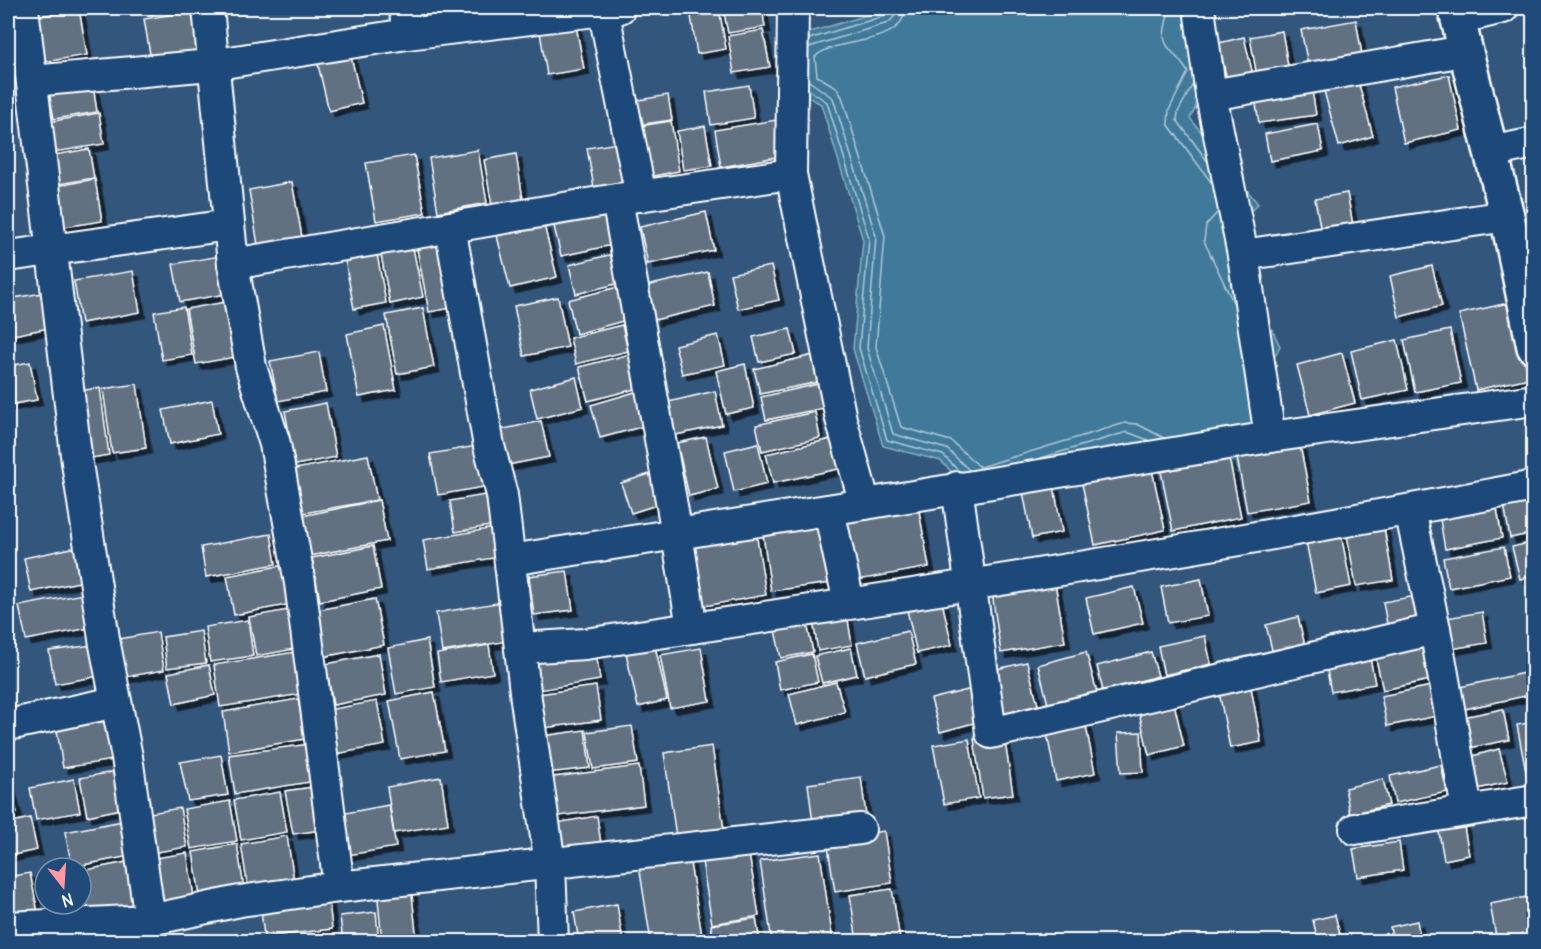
<svg xmlns="http://www.w3.org/2000/svg" width="1541" height="949" viewBox="0 0 1541 949" font-family="Delius,sans-serif">
	<defs>
		<filter id="shadow"><feDropShadow dx="5.5" dy="5.5" stdDeviation="0" flood-color="#0009"/></filter>
	</defs>
	<rect width="100%" height="100%" fill="#33567c"/>
	<filter id="ink" filterUnits="userSpaceOnUse"><feTurbulence type="fractalNoise" baseFrequency=".0167" numOctaves="2"/><feDisplacementMap in="SourceGraphic" scale="12" xChannelSelector="R" yChannelSelector="G"/><feConvolveMatrix kernelMatrix="1 2 1 2 8 2 1 2 1" color-interpolation-filters="sRGB"/></filter>
	<g filter="url(#ink)">
		<!-- water -->
		<path fill="#40799a" stroke="#8cafc2" stroke-width="1.5" d="M891,8H1193L1185,35L1217,68L1190,118L1258,204L1226,235L1280,346L1267,372L1245,474L1155,459L972,493L941,461L883,446L853,349L863,240L821,104L795,90L790,38Z"/>
		<g fill="none" stroke-linecap="round" stroke-linejoin="round">
			<!-- shore -->
			<g stroke="#b3c9d7" stroke-width="1.5">
				<path d="M905,8C904,48 835,36 815,57L817,76L836,87L842,97L885,236L876,347L901,427L951,441L980,467L1125,423L1137,424L1164,438"/>
				<path d="M1170,8C1157,51 1167,40 1188,72L1169,110L1168,124L1211,182"/>
				<path d="M809,39L884,16L888,8"/>
				<path d="M809,47L888,23L894,17L896,8"/>
				<path d="M809,81L833,98L876,236L867,348L893,434L947,449L969,470"/>
				<path d="M1193,84L1178,112L1177,120L1208,162"/>
				<path d="M809,90L827,102L869,239L859,348L887,440L943,455L959,471"/>
				<path d="M1218,212L1206,225L1204,241L1233,302"/>
				<path d="M1041,458L1127,432L1148,440"/>
			</g>
		</g>
		<!-- building -->
		<g fill="#627181" stroke="#fff" stroke-width="1.5" filter="url(#shadow)">
			<path d="M150,8H191L151,14Z"/>
			<path d="M427,8H485L486,11L429,21Z"/>
			<path d="M704,8H719L726,49L697,54L690,10Z"/>
			<path d="M723,8H762L765,27L728,33Z"/>
			<path d="M79,9L87,55L37,63L29,18Z"/>
			<path d="M198,10L205,51L151,60L144,19Z"/>
			<path d="M575,20L584,69L547,75L539,26Z"/>
			<path d="M1356,20L1362,55L1308,65L1301,30Z"/>
			<path d="M763,30L770,67L734,73L728,36Z"/>
			<path d="M1282,31L1288,66L1256,71L1250,37Z"/>
			<path d="M1244,37L1253,75L1227,80L1219,43Z"/>
			<path d="M349,48L362,103L329,111L316,56Z"/>
			<path d="M1449,75L1461,130L1404,143L1392,87Z"/>
			<path d="M92,79L97,112L54,119L48,87Z"/>
			<path d="M1358,81L1373,136L1339,146L1324,91Z"/>
			<path d="M749,85L754,118L711,125L706,92Z"/>
			<path d="M1312,90L1316,115L1259,123L1255,98Z"/>
			<path d="M668,95L672,120L637,125L633,101Z"/>
			<path d="M99,113L104,144L48,153L43,123Z"/>
			<path d="M776,120L782,156L721,167L715,130Z"/>
			<path d="M671,121L679,171L648,177L640,126Z"/>
			<path d="M1318,124L1323,151L1270,161L1265,134Z"/>
			<path d="M705,126L712,166L683,170L677,131Z"/>
			<path d="M623,142L630,182L594,188L587,148Z"/>
			<path d="M89,149L94,178L53,185L48,156Z"/>
			<path d="M478,150L487,203L438,212L429,158Z"/>
			<path d="M516,154L523,200L492,205L484,160Z"/>
			<path d="M414,155L425,213L376,221L366,163Z"/>
			<path d="M95,179L102,221L58,228L51,187Z"/>
			<path d="M292,182L302,237L258,245L249,190Z"/>
			<path d="M1347,193L1353,225L1321,232L1315,199Z"/>
			<path d="M608,209L617,244L561,256L553,222Z"/>
			<path d="M706,212L714,250L648,264L640,227Z"/>
			<path d="M544,225L557,277L510,288L497,236Z"/>
			<path d="M451,242L464,306L429,312L417,249Z"/>
			<path d="M412,243L423,297L390,304L380,249Z"/>
			<path d="M617,253L624,282L576,294L569,265Z"/>
			<path d="M377,254L386,303L354,309L345,260Z"/>
			<path d="M226,255L232,293L180,302L173,264Z"/>
			<path d="M771,266L779,300L738,309L730,274Z"/>
			<path d="M1432,266L1442,306L1399,317L1390,276Z"/>
			<path d="M133,271L140,312L81,323L74,281Z"/>
			<path d="M708,272L715,306L654,320L646,286Z"/>
			<path d="M622,286L630,319L576,334L568,300Z"/>
			<path d="M48,292L54,327L8,336V299Z"/>
			<path d="M558,297L568,347L524,356L514,306Z"/>
			<path d="M231,301L241,356L196,364L186,309Z"/>
			<path d="M1513,302L1529,378L1476,390L1459,314Z"/>
			<path d="M184,307L192,355L162,360L154,312Z"/>
			<path d="M423,308L434,367L397,374L386,315Z"/>
			<path d="M622,325L628,351L576,364L570,338Z"/>
			<path d="M384,326L396,390L359,397L347,334Z"/>
			<path d="M790,329L796,354L759,362L753,337Z"/>
			<path d="M1450,330L1461,383L1415,392L1404,340Z"/>
			<path d="M718,335L725,365L682,374L675,345Z"/>
			<path d="M1397,340L1408,390L1362,400L1351,351Z"/>
			<path d="M319,352L326,392L278,401L270,361Z"/>
			<path d="M822,353L828,380L760,394L754,369Z"/>
			<path d="M1342,353L1355,403L1310,415L1297,365Z"/>
			<path d="M631,354L639,388L588,401L579,367Z"/>
			<path d="M30,362L37,400L8,405V366Z"/>
			<path d="M745,364L754,408L726,414L716,371Z"/>
			<path d="M576,377L583,407L537,419L530,389Z"/>
			<path d="M827,382L833,406L766,420L761,397Z"/>
			<path d="M137,384L146,448L112,453L103,389Z"/>
			<path d="M100,388L109,455L80,460L70,392Z"/>
			<path d="M642,390L652,424L600,438L591,405Z"/>
			<path d="M715,391L722,425L671,436L664,403Z"/>
			<path d="M212,400L218,434L170,444L163,410Z"/>
			<path d="M326,403L336,457L295,465L285,411Z"/>
			<path d="M815,412L820,438L762,451L756,425Z"/>
			<path d="M541,421L549,457L502,466L495,431Z"/>
			<path d="M706,437L718,489L689,496L677,443Z"/>
			<path d="M836,438L843,468L773,483L766,454Z"/>
			<path d="M1299,440L1311,501L1247,512L1236,452Z"/>
			<path d="M758,443L767,484L734,492L725,451Z"/>
			<path d="M482,445L489,486L438,495L430,454Z"/>
			<path d="M368,455L377,500L298,514L290,470Z"/>
			<path d="M1229,458L1241,517L1173,531L1161,472Z"/>
			<path d="M1151,465L1165,530L1095,545L1081,479Z"/>
			<path d="M656,472L666,502L631,513L621,483Z"/>
			<path d="M1054,486L1062,532L1032,538L1023,492Z"/>
			<path d="M491,494L496,525L455,532L450,501Z"/>
			<path d="M916,494L929,567L858,580L844,508Z"/>
			<path d="M1534,499V533L1510,538L1504,504Z"/>
			<path d="M379,500L387,541L309,556L302,516Z"/>
			<path d="M1496,503L1502,538L1445,549L1439,513Z"/>
			<path d="M829,518L838,582L771,591L762,527Z"/>
			<path d="M1383,522L1393,580L1356,586L1346,529Z"/>
			<path d="M494,528L499,557L428,569L423,540Z"/>
			<path d="M1340,529L1351,586L1316,593L1305,536Z"/>
			<path d="M756,532L766,595L699,607L688,544Z"/>
			<path d="M271,534L276,564L206,577L201,547Z"/>
			<path d="M1534,542V576L1520,579L1512,547Z"/>
			<path d="M373,546L381,589L320,601L312,558Z"/>
			<path d="M77,547L84,581L31,592L24,558Z"/>
			<path d="M1504,547L1510,576L1449,588L1443,558Z"/>
			<path d="M290,564L297,603L234,615L227,576Z"/>
			<path d="M567,571L573,610L534,615L529,576Z"/>
			<path d="M1201,579L1208,616L1168,623L1161,587Z"/>
			<path d="M1055,583L1065,642L1001,653L992,593Z"/>
			<path d="M1134,587L1143,623L1094,634L1086,598Z"/>
			<path d="M88,593L95,627L26,640L19,606Z"/>
			<path d="M1421,595L1427,627L1389,635L1383,602Z"/>
			<path d="M375,599L384,645L322,657L313,611Z"/>
			<path d="M508,601L514,640L442,652L436,613Z"/>
			<path d="M942,602L952,645L917,653L907,610Z"/>
			<path d="M299,608L305,647L256,656L249,617Z"/>
			<path d="M846,608L852,645L818,651L812,614Z"/>
			<path d="M1482,612L1487,643L1451,649L1446,618Z"/>
			<path d="M805,614L813,652L781,658L773,621Z"/>
			<path d="M1298,617L1305,646L1273,654L1266,625Z"/>
			<path d="M248,620L253,656L210,662L205,627Z"/>
			<path d="M201,631L206,663L167,668L163,637Z"/>
			<path d="M908,631L916,664L865,676L857,643Z"/>
			<path d="M158,632L164,670L120,678L113,640Z"/>
			<path d="M1205,636L1211,664L1164,675L1158,646Z"/>
			<path d="M427,640L435,687L396,694L388,648Z"/>
			<path d="M1421,640L1430,680L1383,690L1374,650Z"/>
			<path d="M93,645L100,676L55,684L49,651Z"/>
			<path d="M489,645L493,673L441,682L437,654Z"/>
			<path d="M595,645L600,680L539,690L533,655Z"/>
			<path d="M655,646L667,700L638,707L626,653Z"/>
			<path d="M701,648L710,701L670,708L660,655Z"/>
			<path d="M851,648L857,675L822,683L815,656Z"/>
			<path d="M302,651L308,693L220,707L214,665Z"/>
			<path d="M1086,652L1098,696L1049,708L1038,665Z"/>
			<path d="M1151,652L1158,676L1103,691L1097,666Z"/>
			<path d="M1369,652L1375,684L1331,692L1325,660Z"/>
			<path d="M379,654L386,695L333,705L326,664Z"/>
			<path d="M812,654L818,682L780,690L775,662Z"/>
			<path d="M1027,662L1038,705L1000,715L988,671Z"/>
			<path d="M209,665L215,695L174,704L168,673Z"/>
			<path d="M1529,672L1534,694L1460,710L1455,688Z"/>
			<path d="M836,682L845,712L797,725L789,694Z"/>
			<path d="M1250,682L1261,742L1230,748L1218,687Z"/>
			<path d="M596,686L601,720L544,728L539,694Z"/>
			<path d="M1432,686L1437,716L1387,726L1381,696Z"/>
			<path d="M976,688L985,720L940,732L931,699Z"/>
			<path d="M434,692L445,751L400,759L389,701Z"/>
			<path d="M1172,695L1184,746L1149,755L1137,704Z"/>
			<path d="M298,699L305,739L229,752L223,712Z"/>
			<path d="M377,701L385,745L336,754L328,710Z"/>
			<path d="M1503,709L1509,740L1464,749L1458,718Z"/>
			<path d="M1084,716L1095,773L1056,781L1045,723Z"/>
			<path d="M106,721L113,760L63,768L57,730Z"/>
			<path d="M1534,722V782L1528,783L1517,725Z"/>
			<path d="M632,726L638,763L593,769L587,732Z"/>
			<path d="M585,730L590,768L547,773L543,736Z"/>
			<path d="M1141,732L1143,772L1121,773L1118,733Z"/>
			<path d="M1004,735L1013,794L983,798L974,739Z"/>
			<path d="M969,739L979,798L944,804L933,745Z"/>
			<path d="M317,743L322,780L235,794L229,755Z"/>
			<path d="M712,746L724,830L676,837L664,753Z"/>
			<path d="M1499,749L1508,782L1473,790L1465,758Z"/>
			<path d="M221,755L228,795L188,801L180,762Z"/>
			<path d="M1441,765L1447,792L1395,803L1390,776Z"/>
			<path d="M639,766L644,805L551,817L546,778Z"/>
			<path d="M118,771L126,808L87,816L80,778Z"/>
			<path d="M441,777L448,824L394,833L387,787Z"/>
			<path d="M861,777L866,816L813,823L808,784Z"/>
			<path d="M8,779L17,813L8,815Z"/>
			<path d="M74,779L80,812L36,820L30,788Z"/>
			<path d="M1383,779L1389,805L1350,814L1345,788Z"/>
			<path d="M320,786L328,829L293,834L285,791Z"/>
			<path d="M280,792L287,832L241,840L234,800Z"/>
			<path d="M230,801L237,841L191,849L184,809Z"/>
			<path d="M389,805L396,847L342,856L335,815Z"/>
			<path d="M180,808L187,847L145,854L138,815Z"/>
			<path d="M597,816L602,851L555,857L550,824Z"/>
			<path d="M1462,816L1469,855L1444,860L1437,821Z"/>
			<path d="M30,818L37,850L8,856V823Z"/>
			<path d="M123,821L130,856L72,867L65,832Z"/>
			<path d="M884,831L892,883L835,892L827,840Z"/>
			<path d="M287,836L294,881L248,888L241,844Z"/>
			<path d="M1399,842L1403,870L1358,877L1353,849Z"/>
			<path d="M237,844L244,888L200,896L193,852Z"/>
			<path d="M748,848L759,916L712,924L701,855Z"/>
			<path d="M187,853L194,897L157,904L149,859Z"/>
			<path d="M820,853L833,942H772L760,861Z"/>
			<path d="M689,857L703,942H651L639,865Z"/>
			<path d="M127,862L136,905L81,916L79,904H81V871Z"/>
			<path d="M30,873L38,913L8,919V877Z"/>
			<path d="M411,886L417,942H382L377,890Z"/>
			<path d="M892,889L900,940L857,942L850,895Z"/>
			<path d="M328,893L332,929L264,937L260,901Z"/>
			<path d="M1532,896L1534,935L1497,942L1490,904Z"/>
			<path d="M617,904L623,942H579L574,912Z"/>
			<path d="M376,912L379,942H343L340,916Z"/>
			<path d="M1335,915L1342,942H1318L1313,920Z"/>
			<path d="M756,918L760,942H714L711,925Z"/>
			<path d="M1417,921L1421,942H1393L1390,927Z"/>
			<path d="M326,936V942H278Z"/>
		</g>
		<g fill="none" stroke-linecap="round" stroke-linejoin="round">
			<defs>
				<g id="minor">
					<path d="M23,8L77,463L105,645L127,757L150,920"/>
					<path d="M208,8L233,264L251,367L275,444L300,583L339,887"/>
					<path d="M405,8L407,34L620,8"/>
					<path d="M603,8L641,196"/>
					<path d="M793,8L791,174L841,419L865,504L1270,437L1534,400"/>
					<path d="M1199,8L1211,95L1243,255L1270,437"/>
					<path d="M1458,19L1503,8"/>
					<path d="M32,81L211,65L407,34"/>
					<path d="M1211,95L1464,51"/>
					<path d="M1491,152L1534,143"/>
					<path d="M617,199L677,534L865,504"/>
					<path d="M450,227L489,446L502,495L526,700L550,864L553,942"/>
					<path d="M1243,255L1507,216"/>
					<path d="M8,256L229,225"/>
					<path d="M233,264L617,199L791,174"/>
					<path d="M957,487L991,733L1435,629"/>
					<path d="M829,510L849,603"/>
					<path d="M1410,510L1435,629L1467,810"/>
					<path d="M510,560L677,534L692,628C973,586 1254,540 1534,486"/>
					<path d="M520,648L585,644L692,628"/>
					<path d="M8,725L116,702"/>
					<path d="M1355,829L1534,800"/>
					<path d="M8,927L150,920L240,901L339,887L860,829"/>
				</g>
				<path id="tertiary" d="M1455,8L1507,216L1534,347"/>
			</defs>
			<!-- minor casing -->
			<use href="#minor" stroke="#fff" stroke-width="34"/>
			<!-- tertiary casing -->
			<use href="#tertiary" stroke="#fff" stroke-width="38"/>
			<!-- minor -->
			<use href="#minor" stroke="#1f4a7a" stroke-width="30"/>
			<!-- tertiary -->
			<use href="#tertiary" stroke="#1f4a7a" stroke-width="33"/>
		</g>
	</g>
	<!-- margin -->
	<rect width="1541" height="949" fill="none" stroke="#1f4a7a" stroke-width="30"/>
	<rect x="15" y="15" width="1511" height="919" fill="none" stroke="#fff" stroke-width="2" filter="url(#ink)"/>
	<!-- north arrow -->
	<g transform="translate(63 886) rotate(163)"><circle r="28" fill="#1f4a7a" stroke="#7992af" stroke-width="1.5"/>
	<path d="M0-4.5L10 22L0 15L-10 22Z" fill="#ff9aa2"/>
	<text y="-9" font-size="16" font-weight="bold" text-anchor="middle" fill="#ffffff">N</text>
	</g>
</svg>
